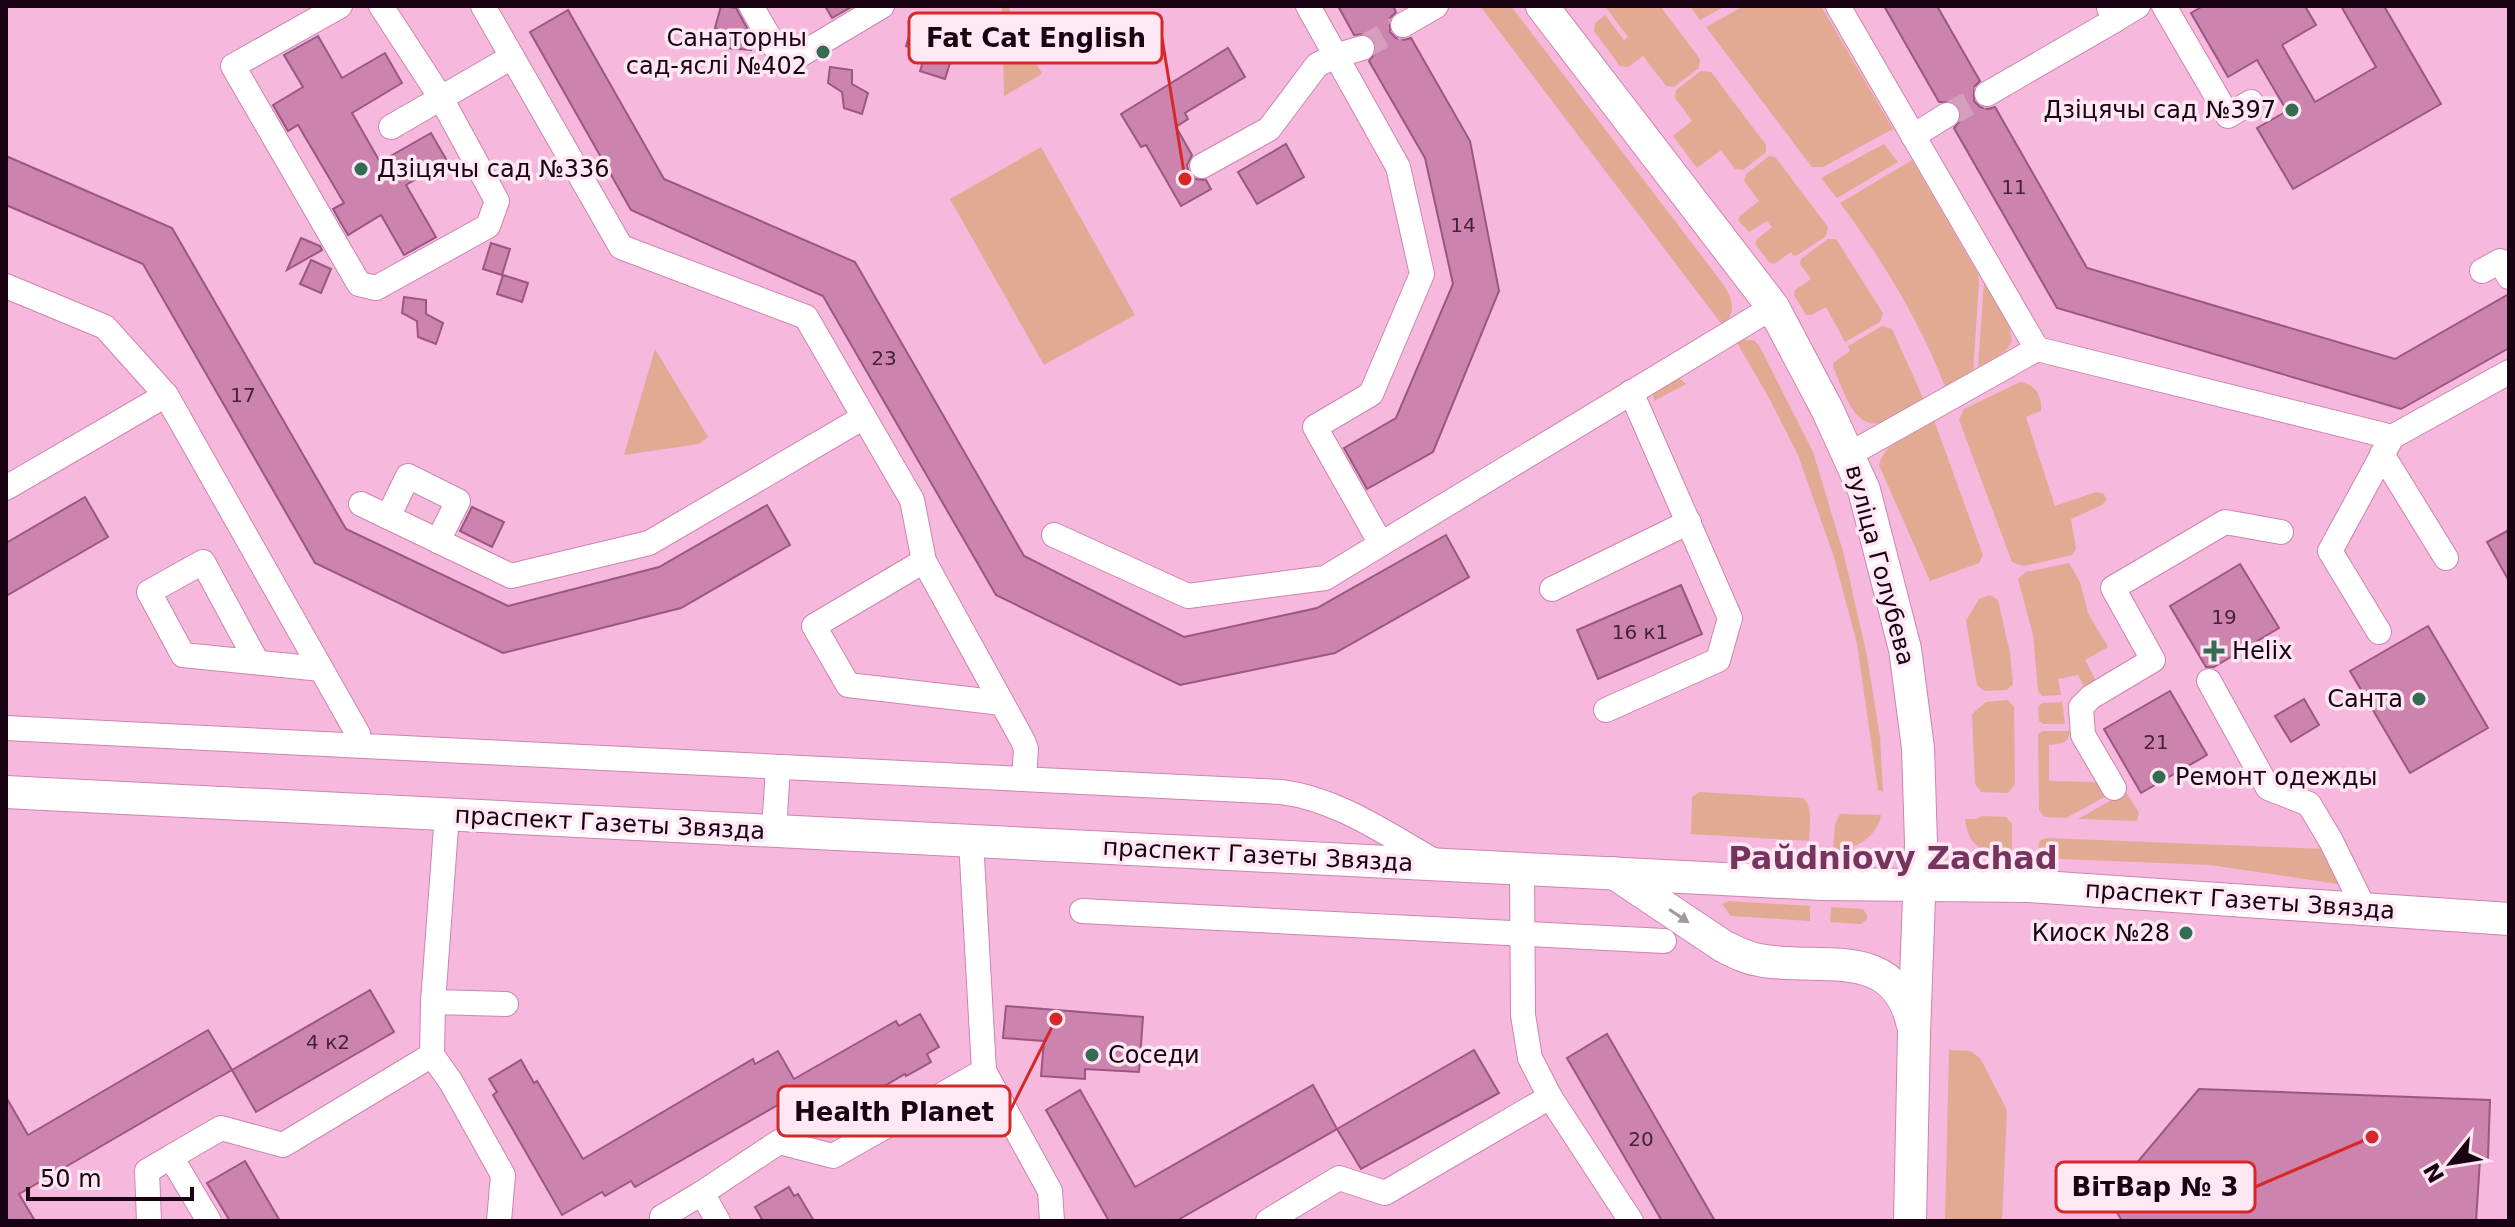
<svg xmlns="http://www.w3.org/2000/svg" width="2515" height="1227" viewBox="0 0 2515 1227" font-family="'DejaVu Sans',sans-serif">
	<rect width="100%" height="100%" fill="#f6b8dc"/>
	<!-- green -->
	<g fill="#e2aa93">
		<path d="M1002,6H1008L1042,74L1004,96Z"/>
		<path d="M1480,6H1511L1720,280C1731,296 1739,310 1723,326Z"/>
		<path d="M1605,6H1660L1700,59L1699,68L1674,87L1666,86L1643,56L1628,67L1620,66L1594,31L1595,23L1605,15L1624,40L1628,37Z"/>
		<path d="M1690,6H1725L1700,20Z"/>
		<path d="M1744,6H1821L1893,129L1823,167H1812L1706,27Z"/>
		<path d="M1701,71L1711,72L1766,145V152L1743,170L1735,169L1721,150L1697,168L1673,136L1692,121L1675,98L1676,90Z"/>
		<path d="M1884,144L1898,162L1837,198L1821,178Z"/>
		<path d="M1041,147L1135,315L1044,365L950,199Z"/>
		<path d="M1769,156L1775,157L1828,227L1826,236L1798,255L1794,256L1791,252L1774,264L1769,262L1755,244L1757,239L1772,227L1767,221L1749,232L1738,220L1740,216L1759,201L1744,181L1746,174Z"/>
		<path d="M1912,160L1978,274L1979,283L1973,374L1946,389C1920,321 1883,261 1840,203Z"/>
		<path d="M1828,239H1836L1883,313L1880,322L1845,342L1826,307L1811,315H1806L1794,295L1795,290L1811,279L1800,264L1801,259Z"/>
		<path d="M1984,282L2009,326L2012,342L2005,352L1978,367Z"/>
		<path d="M1882,326L1892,329L1924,400C1911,407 1898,417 1884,422C1853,433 1843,387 1833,367V363L1850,351L1848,346Z"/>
		<path d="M1742,339L1755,341L1760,347L1813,452L1844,555L1867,656L1880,737L1883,792L1878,790L1857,644L1834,557L1798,455L1769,398L1736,341Z"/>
		<path d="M655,349L708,437L699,444L624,455Z"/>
		<path d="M1678,377L1686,384L1654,401L1653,389Z"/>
		<path d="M2020,382C2036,384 2042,396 2041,411L2026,417L2055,506L2096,492L2103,493L2107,499L2102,505L2071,519L2076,549L2072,555L2024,566L2012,562L1959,420L1964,409Z"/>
		<path d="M1934,420L1983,555L1979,563L1930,581L1879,465C1885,441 1913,432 1934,420Z"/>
		<path d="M2069,563L2080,582L2088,613L2108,647L2085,660L2095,679L2094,683L2084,686L2078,675L2058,679L2061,695L2042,696L2038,691L2033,635L2018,579L2026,572Z"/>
		<path d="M1990,595L1998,600L2010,653L2013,684L2007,690L1984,691L1977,685L1966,621L1979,599Z"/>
		<path d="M2008,700L2014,707L2015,784L2008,793L1981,792L1975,784L1972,714L1986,702Z"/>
		<path d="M2062,702L2065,724H2044L2039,721L2038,707L2042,703Z"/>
		<path d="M2043,731H2070C2069,744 2060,744 2049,745V781L2094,782L2101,784L2110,794L2066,818L2044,817L2039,810L2038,734Z"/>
		<path d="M1700,792L1803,798C1814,807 1809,828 1809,841L1691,834L1692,797Z"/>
		<path d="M2126,792L2139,813L2137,821L2078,819Z"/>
		<path d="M1840,814L1881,815C1877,838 1854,850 1833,850L1835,824Z"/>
		<path d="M1982,816L2006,817L2012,824V857C1986,856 1967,846 1965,819H1976Z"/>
		<path d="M2046,838L2327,849L2341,882L2338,884L2210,865L2038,858L2039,841Z"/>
		<path d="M1729,901L1810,906V921L1731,916L1722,904Z"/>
		<path d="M1831,907L1863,909L1867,915V919L1861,924L1830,922Z"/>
		<path d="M1949,1050L1970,1051L1980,1058L2007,1110L2002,1221H1945Z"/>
	</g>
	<!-- building -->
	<g fill="#cc84af" stroke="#9b5681" stroke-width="2">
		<path d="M721,6L736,8L753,39L751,50L726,48L728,33L715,28Z"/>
		<path d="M825,6H853L832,18Z"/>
		<path d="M1338,6H1393L1396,12L1390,18V32L1396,38L1404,40L1411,38L1470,141L1499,291L1433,452L1367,489L1344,448L1396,418L1453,284L1425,158L1369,61L1376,52V43L1366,34L1354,35Z"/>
		<path d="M1884,6H1937L1980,81L1974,87V101L1980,107L1988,109L1995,107L2087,268L2395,359L2509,294V348L2401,409L2057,308L1954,128L1960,121V108L1953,102H1939Z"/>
		<path d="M2203,6H2305L2316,25L2282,45L2315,102L2376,67L2341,6H2384L2441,104L2293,189L2257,128L2287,111L2257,60L2228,77L2191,13Z"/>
		<path d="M568,10L664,179L855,262L1024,556L1184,637L1317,608L1446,535L1469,577L1335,653L1180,685L996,595L823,296L631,210L530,32Z"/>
		<path d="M914,20L933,26L925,52L906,46Z"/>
		<path d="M318,36L342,78L385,53L402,83L352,113L380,162L431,133L447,161L406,185L436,237L404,255L381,215L348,235L333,209L344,203L298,125L288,131L273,105L303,87L284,55Z"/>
		<path d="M1228,48L1245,77L1185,113L1188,119L1176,127L1192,155L1187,165L1189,174L1195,179L1206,180L1211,189L1181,206L1146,145L1141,147L1121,114Z"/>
		<path d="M926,52L951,60L945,79L920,71Z"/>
		<path d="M830,67L852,70V84L868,93L862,114L844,108L842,92L828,83Z"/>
		<path d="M1286,144L1304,177L1257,204L1238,172Z"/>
		<path d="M6,156L172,228L346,529L508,606L659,567L767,505L790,545L681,608L503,653L315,563L143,264L6,205Z"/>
		<path d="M301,238L320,246L322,250L287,270Z"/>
		<path d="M491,243L510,249L502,275L483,269Z"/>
		<path d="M311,260L331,269L321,293L300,284Z"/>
		<path d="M503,275L528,283L522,302L497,294Z"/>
		<path d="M404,297L426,300V314L443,323L436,344L418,337L417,321L402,313Z"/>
		<path d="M85,497L108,537L6,596V543Z"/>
		<path d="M472,507L504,522L492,547L460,531Z"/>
		<path d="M2509,530V581L2487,542Z"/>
		<path d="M2240,564L2279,628L2214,667H2206L2170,606Z"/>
		<path d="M1681,585L1702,634L1598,679L1577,630Z"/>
		<path d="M2428,626L2488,728L2410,773L2350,671Z"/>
		<path d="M2170,691L2207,755L2141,793L2104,729Z"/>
		<path d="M2304,699L2319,725L2291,742L2275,716Z"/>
		<path d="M370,990L394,1032L256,1112L232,1070Z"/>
		<path d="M1006,1006L1143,1017L1139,1072L1085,1069V1079L1041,1076L1044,1041L1003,1038Z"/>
		<path d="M920,1014L939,1047L927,1054L931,1062L906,1076L905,1074L845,1109L830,1116L827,1112L812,1121L797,1094L635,1187L631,1181L605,1196L602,1192L562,1215L493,1095L497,1092L489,1079L521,1060L534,1083L537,1081L583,1159L753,1059L755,1064L778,1051L794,1079L896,1021L899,1026Z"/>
		<path d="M208,1030L232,1070L19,1194L35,1221H6V1097L28,1135Z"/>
		<path d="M1607,1034L1715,1221H1662L1635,1175L1567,1058Z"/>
		<path d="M1474,1050L1499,1093L1361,1169L1337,1129Z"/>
		<path d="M1313,1085L1337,1129L1176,1221H1109L1046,1110L1080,1090L1135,1187Z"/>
		<path d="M2199,1089L2490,1100L2488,1158L2480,1160L2476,1221H2122L2108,1197Z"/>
		<path d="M245,1161L280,1221H230L207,1183Z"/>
		<path d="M789,1187L794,1196L798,1194L814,1221H763L755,1207Z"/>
	</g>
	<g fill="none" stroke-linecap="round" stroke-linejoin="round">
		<!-- minor-tunnel -->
		<g stroke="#d59dbe" stroke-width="24" stroke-dasharray="24 12" stroke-linecap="butt">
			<path d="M1362,48L1403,25"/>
			<path d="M1947,115L1987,94"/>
		</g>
		<defs>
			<g id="minor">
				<path d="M340,6L233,66L359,284L376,288L488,226L497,201L441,98L381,6"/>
				<path d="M483,6L621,247L806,317L912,500L924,561L1023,741L1026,749L1024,779"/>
				<path d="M751,6L785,64L882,6"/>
				<path d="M1838,6L2037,349L2392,437L2509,372"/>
				<path d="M2164,6L2228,116L2251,102"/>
				<path d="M2109,8L2115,20L2138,6"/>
				<path d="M1403,25L1436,6"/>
				<path d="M1987,94L2115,20"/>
				<path d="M391,127L512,57"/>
				<path d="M1913,136L1947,115"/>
				<path d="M1202,166L1269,129L1317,65L1335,56L1362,48"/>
				<path d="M2482,271L2500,261L2509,277"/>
				<path d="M6,286L105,327L166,395L358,734L357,745"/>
				<path d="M1850,454L2037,349"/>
				<path d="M2382,454L2446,558"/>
				<path d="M6,488L166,395"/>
				<path d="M361,504L511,576L649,543L864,417"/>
				<path d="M388,517L408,476L458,501L438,541"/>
				<path d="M1054,535L1188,596L1325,578L1381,544L1315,427L1371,394L1422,274L1398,167L1308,6"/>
				<path d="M1381,544L1773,307"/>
				<path d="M924,561L814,626L848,685L1002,703"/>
				<path d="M1552,589L1689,522"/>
				<path d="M2379,632L2330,551L2392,437"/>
				<path d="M257,662L203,562L149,592L183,655L321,669"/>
				<path d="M2209,681L2268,788L2309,804L2331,841L2364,908"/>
				<path d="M1606,710L1718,660L1730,618L1631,392"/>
				<path d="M6,728L1281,792C1338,799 1388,835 1438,863"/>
				<path d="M2114,788L2083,735L2081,707L2091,697L2153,660L2113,588L2225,522L2281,532"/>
				<path d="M447,814L433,1002L432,1055L451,1082L503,1175L499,1221"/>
				<path d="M774,831L778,767"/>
				<path d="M971,840L984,1071L1050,1191L1052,1221"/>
				<path d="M1522,869L1523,1015L1530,1058L1550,1097L1631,1221"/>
				<path d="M1082,911L1664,941"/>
				<path d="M433,1002L506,1004"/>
				<path d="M662,1217L702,1193"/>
				<path d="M149,1221L147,1171L171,1157"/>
				<path d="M209,1221L171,1157L221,1128L283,1145L432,1055"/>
				<path d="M718,1221L702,1193L779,1142L833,1156L984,1071"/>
				<path d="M1268,1221L1339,1178L1385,1193L1550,1097"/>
			</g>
			<g id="major">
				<path d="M1542,6L1773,307L1827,409L1864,490L1905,649L1918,748L1921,843L1914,1034L1910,1221"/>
				<path d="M6,792L1822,884L2028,886L2509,919"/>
				<path d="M1614,873L1723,946C1735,952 1746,958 1759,960C1818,972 1893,943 1912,1022"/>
			</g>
		</defs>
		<!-- minor casing -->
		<use href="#minor" stroke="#cd84b0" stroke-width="26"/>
		<!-- major casing -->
		<use href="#major" stroke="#cd84b0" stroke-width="34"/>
		<!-- minor -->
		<use href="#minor" stroke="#fff" stroke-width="24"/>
		<!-- major -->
		<use href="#major" stroke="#fff" stroke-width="32"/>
	</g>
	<!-- one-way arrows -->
	<defs><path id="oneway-solid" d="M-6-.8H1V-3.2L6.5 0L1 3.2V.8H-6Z" transform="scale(2)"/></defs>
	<use fill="#a39aa0" href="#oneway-solid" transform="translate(1679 916) rotate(34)"/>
	<!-- markers -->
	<g fill="#336b53" stroke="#ffe7f4" stroke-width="3">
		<circle cx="823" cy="52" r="8"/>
		<circle cx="2292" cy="110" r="8"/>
		<circle cx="361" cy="169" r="8"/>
		<path d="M2210 639h8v8h8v8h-8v8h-8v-8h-8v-8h8z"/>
		<circle cx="2419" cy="699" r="8"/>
		<circle cx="2159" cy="777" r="8"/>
		<circle cx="2186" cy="933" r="8"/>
		<circle cx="1092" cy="1055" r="8"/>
	</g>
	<g text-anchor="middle" stroke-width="7" stroke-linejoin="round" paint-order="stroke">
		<!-- number labels -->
		<g font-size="20" fill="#462238">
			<text x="2014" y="194">11</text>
			<text x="1463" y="232">14</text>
			<text x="884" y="365">23</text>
			<text x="243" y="402">17</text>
			<text x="2224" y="624">19</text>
			<text x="1640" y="639">16 к1</text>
			<text x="2156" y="749">21</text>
			<text x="328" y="1049">4 к2</text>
			<text x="1641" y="1146">20</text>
		</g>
		<!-- poi labels -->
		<g font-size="24" fill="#190211" stroke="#ffe7f4" text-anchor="end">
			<text x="807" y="46">Санаторны<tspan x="807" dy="28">сад-яслі №402</tspan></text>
			<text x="2276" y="118">Дзіцячы сад №397</text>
			<text x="377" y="177" text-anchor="start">Дзіцячы сад №336</text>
			<text x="2232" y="659" text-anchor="start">Helix</text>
			<text x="2403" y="707">Санта</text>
			<text x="2175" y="785" text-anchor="start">Ремонт одежды</text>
			<text x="2170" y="941">Киоск №28</text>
			<text x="1108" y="1063" text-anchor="start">Соседи</text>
		</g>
		<!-- street labels -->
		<g font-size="24" fill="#190211" stroke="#ffe7f4">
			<text transform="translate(1880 565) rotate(75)" y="8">вуліца Голубева</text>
			<text transform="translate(610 823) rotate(3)" y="8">праспект Газеты Звязда</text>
			<text transform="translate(1258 855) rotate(3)" y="8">праспект Газеты Звязда</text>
			<text transform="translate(2240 900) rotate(4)" y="8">праспект Газеты Звязда</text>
		</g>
		<!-- district labels -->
		<g font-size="32" font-weight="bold" fill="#76345e" stroke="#ffe7f4">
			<text x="1893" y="869">Paŭdniovy Zachad</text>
		</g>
	</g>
	<!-- callouts -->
	<path fill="none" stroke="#d62828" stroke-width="3" d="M1185 179L1162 38M1056 1019L1010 1111M2372 1137L2255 1187"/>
	<g fill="#d62828" stroke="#ffe7f4" stroke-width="3">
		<circle cx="1185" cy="179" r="8"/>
		<circle cx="1056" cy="1019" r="8"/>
		<circle cx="2372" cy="1137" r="8"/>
	</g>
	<g fill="#ffe7f4" stroke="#d62828" stroke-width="3">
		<rect x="909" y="13" width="253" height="50" rx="8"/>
		<rect x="778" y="1086" width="232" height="50" rx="8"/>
		<rect x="2056" y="1162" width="199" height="50" rx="8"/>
	</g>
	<g font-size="26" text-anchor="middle" font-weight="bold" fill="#190211">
		<text x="1036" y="47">Fat Cat English</text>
		<text x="894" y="1121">Health Planet</text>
		<text x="2155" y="1196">ВітВар № 3</text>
	</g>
	<!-- border -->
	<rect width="2515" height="1227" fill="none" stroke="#190211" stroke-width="16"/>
	<!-- north arrow -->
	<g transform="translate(2451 1163) rotate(240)" stroke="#ffe7f4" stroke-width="6" paint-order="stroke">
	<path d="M0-6L14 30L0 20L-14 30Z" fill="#190211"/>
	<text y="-12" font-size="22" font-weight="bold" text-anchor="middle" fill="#190211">N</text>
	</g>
	<!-- scale -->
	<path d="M28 1187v12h164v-12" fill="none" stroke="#190211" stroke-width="4"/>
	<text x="40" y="1187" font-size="24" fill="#190211" stroke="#ffe7f4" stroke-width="6" paint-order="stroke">50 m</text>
</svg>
